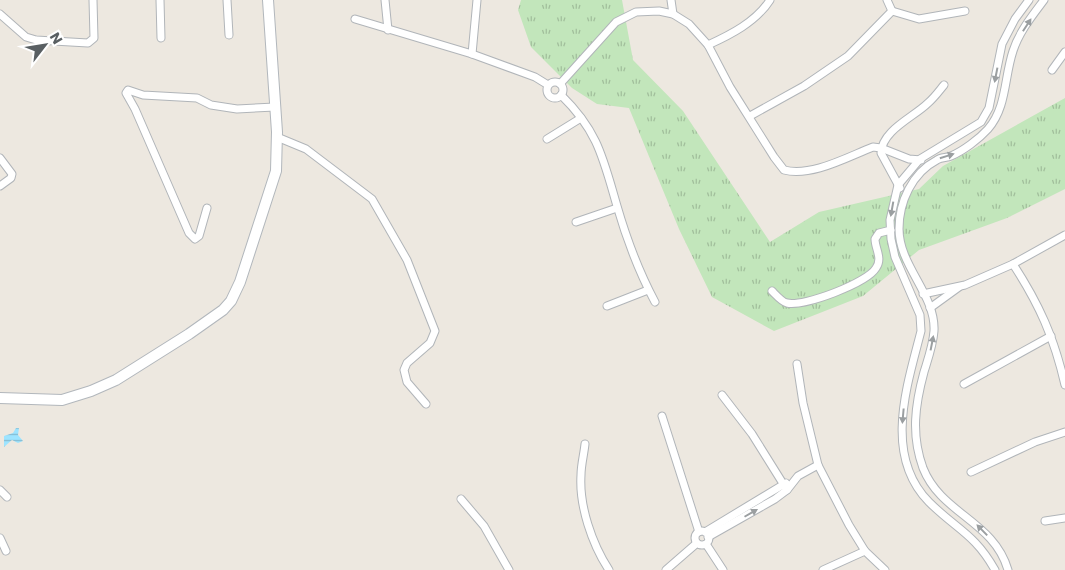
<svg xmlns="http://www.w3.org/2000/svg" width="1065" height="570" viewBox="0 0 1065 570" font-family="Poppins,sans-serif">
	<defs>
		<pattern id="grass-tufts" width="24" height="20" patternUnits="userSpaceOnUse" patternTransform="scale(1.25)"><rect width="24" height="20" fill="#c2e6bb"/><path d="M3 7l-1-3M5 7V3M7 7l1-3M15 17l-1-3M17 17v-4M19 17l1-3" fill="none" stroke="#a1be9b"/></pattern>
		<pattern id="water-rules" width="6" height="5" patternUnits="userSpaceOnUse" patternTransform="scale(1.25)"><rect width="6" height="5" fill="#9ee4ff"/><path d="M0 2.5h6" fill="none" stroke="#84bcd2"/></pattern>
	</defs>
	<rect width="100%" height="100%" fill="#ede8e0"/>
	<!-- grass -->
	<path fill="url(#grass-tufts)" d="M521,0H622L633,60L683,111L770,242L819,212L919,189L943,166L1065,98V189L1007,218L919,250L863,296L774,331L712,297L679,229L629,108L597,104L572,88L531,47L518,10Z"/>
	<!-- water -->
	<path fill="url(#water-rules)" d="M16,428H19L18,435L23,441L18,443L12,440L4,447V436L13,433Z"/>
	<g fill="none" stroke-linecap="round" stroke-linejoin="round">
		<defs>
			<g id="street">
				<path d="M160,0L161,38"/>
				<path d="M227,0L229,35"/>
				<path d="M385,0L388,30"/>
				<path d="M671,0L673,14"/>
				<path d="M892,11L919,19L965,11"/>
				<path d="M0,14L26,37L36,40L88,43L94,38L93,0"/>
				<path d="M355,19L472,54L535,77L548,85"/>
				<path d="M708,45C730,35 756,22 770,0"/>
				<path d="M472,54L477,0"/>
				<path d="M1052,70L1065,52"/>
				<circle cx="555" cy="90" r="8"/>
				<path d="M560,84L616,22L636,12L659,11L673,14L689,24L708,45L730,87L774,157L784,170C812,177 847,157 873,147L881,148L909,159L921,160"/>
				<path d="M561,95C598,131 603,158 617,206C626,237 639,272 655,302"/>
				<path d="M750,116L804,86L848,56L892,11L887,0"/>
				<path d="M277,137L306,149L372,199L407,260L435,331L430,343L407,363L404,370L407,382L426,404"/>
				<path d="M547,139L581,118"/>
				<path d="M0,158L12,174L11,178L0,186"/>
				<path d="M900,188L881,153C882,130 914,117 928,103C934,98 939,91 944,85"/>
				<path d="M207,208L199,236L195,239L189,233L135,109L126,93L128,90L143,95L197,98L211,105L237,109L275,107"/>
				<path d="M576,222L617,208"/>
				<path d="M1013,264C1039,304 1054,337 1065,385"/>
				<path d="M772,291C776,295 782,302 787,303C804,307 867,283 876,268C883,258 875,249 875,239L879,233L891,230"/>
				<path d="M923,294L965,285L1013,264L1065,235"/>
				<path d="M607,306L648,290"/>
				<path d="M930,308L959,287"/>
				<path d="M797,364L803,403L818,465L849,525L865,551L885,570"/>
				<path d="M964,384L1051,336"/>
				<path d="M722,395L752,434L787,490"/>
				<path d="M662,416L699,532"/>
				<path d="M585,444C584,454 581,465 581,475C579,506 592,544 609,570"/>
				<path d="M971,472L1035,442L1065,432"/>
				<path d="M0,490L7,497"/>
				<path d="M461,499L484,526L509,570"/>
				<path d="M1045,521L1065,518"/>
				<circle cx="702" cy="538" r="7"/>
				<path d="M705,532L786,483"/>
				<path d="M708,537L775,499L787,490L798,476L818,465"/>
				<path d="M0,538L6,551"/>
				<path d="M706,544L723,570"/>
				<path d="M666,570L697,543"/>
				<path d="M823,570L865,551"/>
				<path d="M995,570C975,534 956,529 929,502C883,455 907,386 921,331L920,315L895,257L891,239L890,220L898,185L920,159L981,122L989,108L1002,44L1015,19L1029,0"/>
				<path d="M1008,570C994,521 941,514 923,468C911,435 915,405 924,372C928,359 933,345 934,331C936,295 899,266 899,229C899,202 912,173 937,160C941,157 946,158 951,156C963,151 979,139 988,129C1007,107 1004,78 1013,51C1019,32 1032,16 1044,0"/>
			</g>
			<path id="secondary" d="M0,398L62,400L91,391L116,380L189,334L223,310L231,301L240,282L276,171L277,132L268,0"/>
		</defs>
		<!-- street casing -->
		<use href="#street" stroke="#b1b5b9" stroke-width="9"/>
		<!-- secondary casing -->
		<use href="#secondary" stroke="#b2b7bc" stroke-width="12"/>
		<!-- street -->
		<use href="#street" stroke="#fff" stroke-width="7"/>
		<!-- secondary -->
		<use href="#secondary" stroke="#fff" stroke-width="10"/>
	</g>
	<!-- one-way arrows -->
	<defs><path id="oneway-solid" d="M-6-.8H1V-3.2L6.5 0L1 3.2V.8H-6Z" transform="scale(1.25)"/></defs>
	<g fill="#9b9fa1">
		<use href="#oneway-solid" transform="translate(1027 25) rotate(-57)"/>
		<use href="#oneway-solid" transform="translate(996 75) rotate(101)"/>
		<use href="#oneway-solid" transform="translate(947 156) rotate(-17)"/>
		<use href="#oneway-solid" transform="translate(892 209) rotate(100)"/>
		<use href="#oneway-solid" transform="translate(932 343) rotate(-79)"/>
		<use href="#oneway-solid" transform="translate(903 416) rotate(95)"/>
		<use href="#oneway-solid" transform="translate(751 513) rotate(-30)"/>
		<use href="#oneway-solid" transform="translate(982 530) rotate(-134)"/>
	</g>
	<!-- north arrow -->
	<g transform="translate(45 45) rotate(59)" stroke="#ffffff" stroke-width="4" paint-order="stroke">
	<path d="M0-4L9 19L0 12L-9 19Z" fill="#595f62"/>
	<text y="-8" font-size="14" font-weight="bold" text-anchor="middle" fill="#595f62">N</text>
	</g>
</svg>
